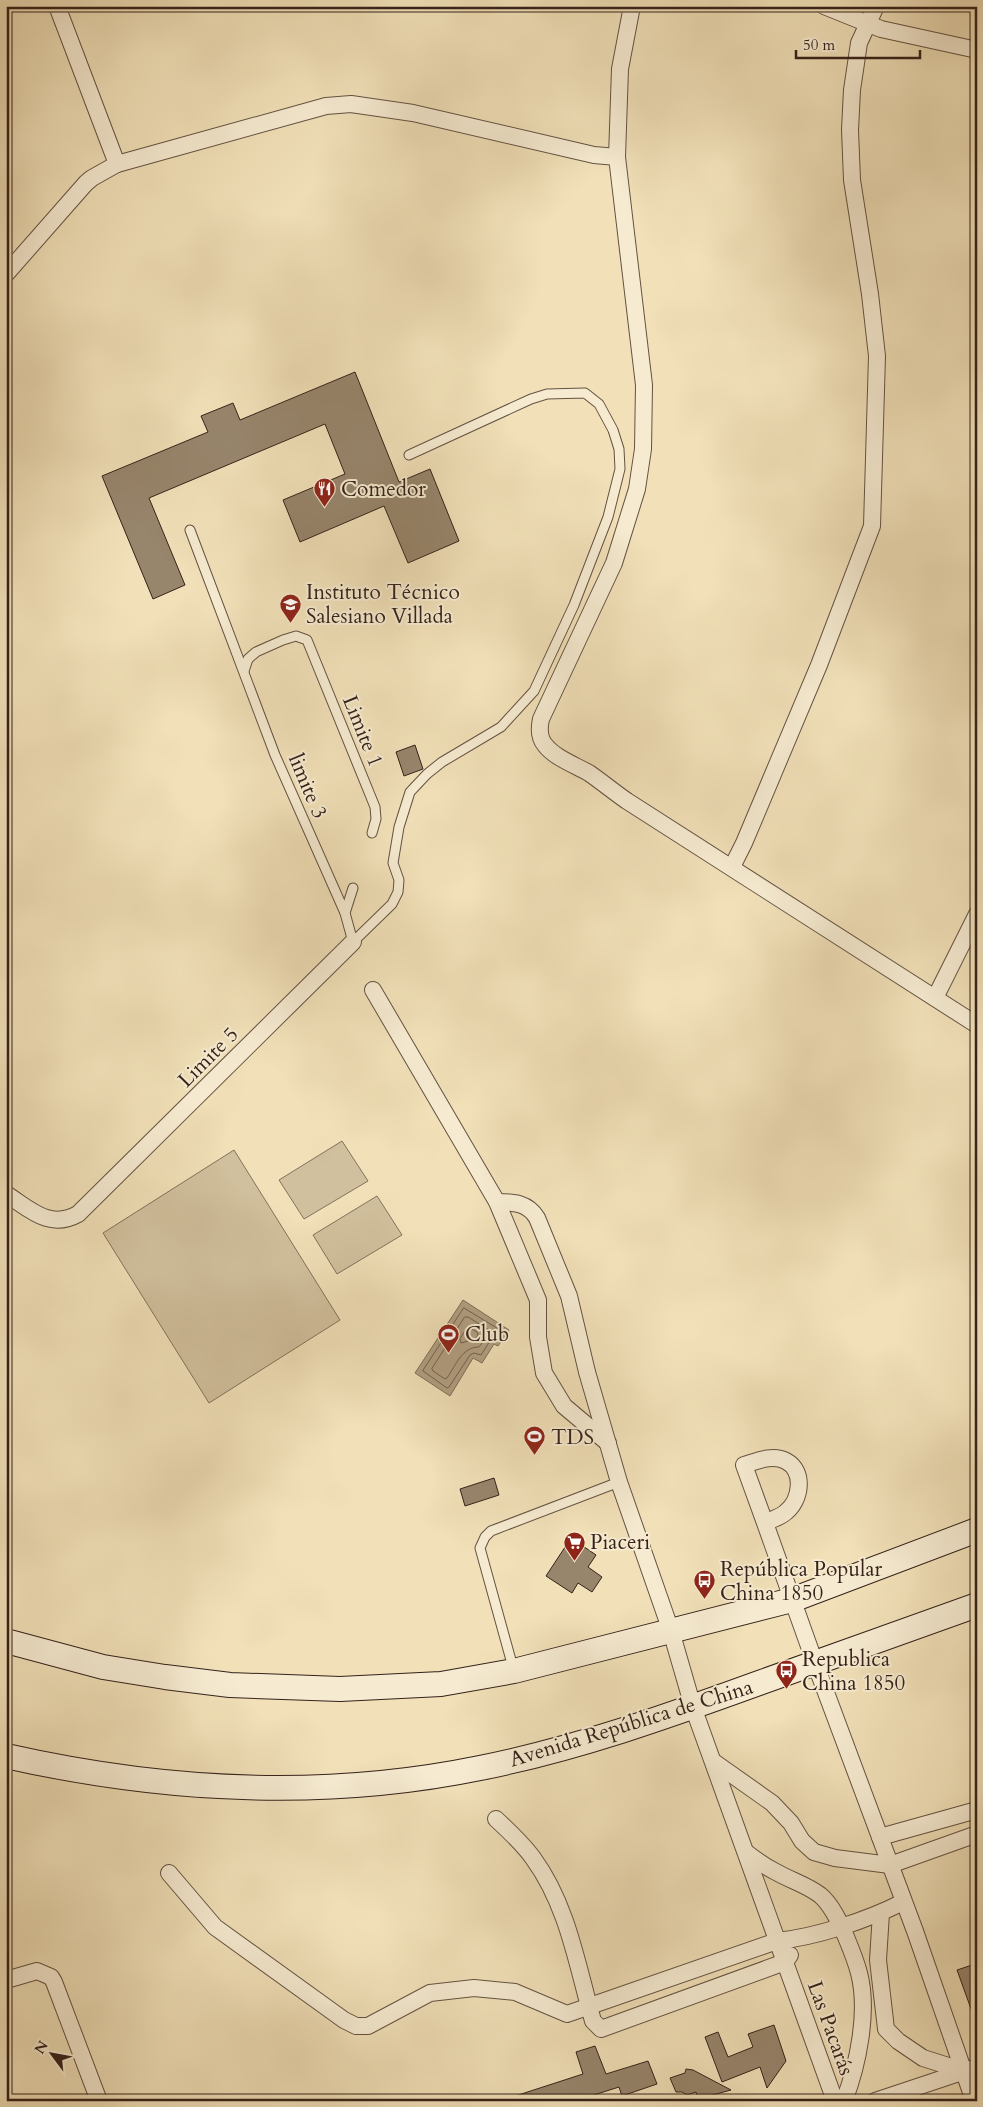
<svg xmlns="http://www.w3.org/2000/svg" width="983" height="2107" viewBox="0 0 983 2107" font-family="Cardo,serif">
	<rect width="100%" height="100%" fill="#f1e0b8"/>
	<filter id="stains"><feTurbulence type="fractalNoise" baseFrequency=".004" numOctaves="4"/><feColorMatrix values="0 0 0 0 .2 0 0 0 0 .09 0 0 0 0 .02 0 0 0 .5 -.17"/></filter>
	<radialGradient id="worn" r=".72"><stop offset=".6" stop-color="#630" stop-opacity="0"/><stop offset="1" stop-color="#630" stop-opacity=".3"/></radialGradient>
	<!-- green -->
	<g fill="#d1c09d" stroke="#83715c">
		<path d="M342,1141L368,1181L304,1219L279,1180Z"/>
		<path d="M234,1150L340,1320L209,1403L103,1233Z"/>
		<path d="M377,1196L402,1235L337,1274L313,1235Z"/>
	</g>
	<!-- water -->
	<path fill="#b19f82" stroke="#7f6d58" d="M463,1300L509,1330L498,1346L494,1344L482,1363L473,1358L450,1396L415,1373Z"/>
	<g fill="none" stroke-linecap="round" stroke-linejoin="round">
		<!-- shore -->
		<g stroke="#73604e" stroke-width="1">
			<path d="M464,1308L500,1330L501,1332L497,1339L490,1341L481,1355L474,1353L470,1355L449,1387L447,1388L423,1371Z"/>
			<path d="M465,1317H468L489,1330L490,1333L479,1347C462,1347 456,1365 447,1378L445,1379L433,1371L432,1369Z"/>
			<path d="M468,1327L477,1332L478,1335L475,1339L461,1343L460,1339Z"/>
		</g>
	</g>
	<!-- building -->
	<g fill="#97856c" stroke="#35221a">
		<path d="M355,372L399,482L430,469L459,541L408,563L384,506L300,542L283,500L345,474L325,424L149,498L185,585L153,599L102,476L208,432L201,416L233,403L240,420Z"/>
		<path d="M415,745L423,769L404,776L396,752Z"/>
		<path d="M494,1478L499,1495L465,1506L460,1489Z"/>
		<path d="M571,1538L596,1555L588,1567L602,1577L592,1592L578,1583L572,1593L546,1576Z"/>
		<path d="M972,1965L977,1980V2020H975L957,1970Z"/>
		<path d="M774,2025L786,2061L767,2088L760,2067L722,2082L705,2037L718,2032L728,2057L753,2047L748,2034Z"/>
		<path d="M595,2046L606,2074L648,2061L657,2084L622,2096L619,2087L575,2101H509V2098L583,2074L576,2052Z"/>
		<path d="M686,2069L693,2070L731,2090L698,2099L696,2092L687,2095L682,2092H676L670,2078L685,2073Z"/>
	</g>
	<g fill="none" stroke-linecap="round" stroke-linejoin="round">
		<defs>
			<g id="lane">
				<path d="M190,530L275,755L345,913L353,942L392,904L398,892L399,880L393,863L399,827L410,792L427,774L442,762L501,727L534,691L574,605L608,517L620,469L619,449L613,430L599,404L585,393L547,394L531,399L409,455"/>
				<path d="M244,671L248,659L256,652L283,640L296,636L307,640L375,807L376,819L372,833"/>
				<path d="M345,913L353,888"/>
				<path d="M514,1671L480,1548L485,1537L491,1531L619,1482"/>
			</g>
			<g id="street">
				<path d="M57,6L117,164"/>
				<path d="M824,6L881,29L977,50"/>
				<path d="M617,157L620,69L632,6"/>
				<path d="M6,274L86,183L92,178L117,164L326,106L351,104L413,113L594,155L617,157L644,385L643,449L637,489L614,563L541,719C539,728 539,738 545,745C555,758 575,765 589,773C602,782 614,792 627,801L977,1025"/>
				<path d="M732,867L744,843L819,665L872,526L877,356L870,294L852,180L850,130L852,90L859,43L876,6"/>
				<path d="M373,990L497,1202L538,1300V1337L544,1373L564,1406L608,1443"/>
				<path d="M935,998L977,914"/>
				<path d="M6,1194C30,1209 49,1230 78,1214L353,942"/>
				<path d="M497,1202C514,1202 528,1203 537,1218L569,1296L587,1372L619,1482L671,1631L693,1707L835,2101"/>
				<path d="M765,1523L744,1465C757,1461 773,1454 786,1461C805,1471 801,1500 786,1512C781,1517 772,1519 765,1523L815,1663L915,1931L974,2101"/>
				<path d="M714,1762L772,1803L791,1823L802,1841L814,1852L835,1858L890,1865L977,1834"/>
				<path d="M496,1819C509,1831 523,1844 533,1858C568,1906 577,1965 593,2021L601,2029L785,1962L790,1955"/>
				<path d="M880,1837L977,1810"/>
				<path d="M747,1853C756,1860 766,1867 776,1872C790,1880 807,1885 820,1895C832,1905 840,1923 846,1937C851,1949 856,1961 859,1973C869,2011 858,2065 844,2101"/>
				<path d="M169,1873L215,1927L344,2020L356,2026H368L430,1993L474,1988L515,1992L567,2014L777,1941C816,1937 868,1920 903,1902"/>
				<path d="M881,1913L878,1960L886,2029L898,2041L923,2058L964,2071"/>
				<path d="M6,1980L37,1971L51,1977L54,1982L99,2101"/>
				<path d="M875,2101L977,2067"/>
			</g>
			<g id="secondary">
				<path d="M6,1641L103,1667L165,1677L230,1685L340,1689L441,1684L514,1671L792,1600L977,1530"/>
				<path d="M6,1756C161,1791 324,1800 480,1768C576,1749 668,1716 759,1683C832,1657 904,1631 977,1605"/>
			</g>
		</defs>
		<!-- lane casing -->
		<use href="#lane" stroke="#645242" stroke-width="11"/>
		<!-- street casing -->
		<use href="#street" stroke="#645242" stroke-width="18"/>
		<!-- secondary casing -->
		<use href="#secondary" stroke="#35221a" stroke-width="26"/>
		<!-- lane -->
		<use href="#lane" stroke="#f6ebd1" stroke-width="9"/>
		<!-- street -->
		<use href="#street" stroke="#f6ebd1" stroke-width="16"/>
		<!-- secondary -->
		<use href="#secondary" stroke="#f6ebd1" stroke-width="24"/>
	</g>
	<!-- icons -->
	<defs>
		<symbol id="restaurant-pin" viewBox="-11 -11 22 30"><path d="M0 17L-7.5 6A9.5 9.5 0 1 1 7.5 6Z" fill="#8f2418" stroke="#f6ebd1"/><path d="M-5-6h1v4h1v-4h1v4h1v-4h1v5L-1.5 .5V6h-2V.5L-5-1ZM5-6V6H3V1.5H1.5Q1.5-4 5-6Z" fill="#fff"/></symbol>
		<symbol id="school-pin" viewBox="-11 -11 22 30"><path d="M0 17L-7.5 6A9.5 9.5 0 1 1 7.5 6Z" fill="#8f2418" stroke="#f6ebd1"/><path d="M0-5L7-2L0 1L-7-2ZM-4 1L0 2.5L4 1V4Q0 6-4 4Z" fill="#fff"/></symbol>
		<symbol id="stadium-pin" viewBox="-11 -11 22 30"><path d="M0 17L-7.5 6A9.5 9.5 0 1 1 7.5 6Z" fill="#8f2418" stroke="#f6ebd1"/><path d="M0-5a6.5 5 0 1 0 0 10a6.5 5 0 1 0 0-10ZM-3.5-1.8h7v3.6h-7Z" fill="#fff"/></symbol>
		<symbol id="supermarket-pin" viewBox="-11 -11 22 30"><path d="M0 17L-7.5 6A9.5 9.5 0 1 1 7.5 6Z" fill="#8f2418" stroke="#f6ebd1"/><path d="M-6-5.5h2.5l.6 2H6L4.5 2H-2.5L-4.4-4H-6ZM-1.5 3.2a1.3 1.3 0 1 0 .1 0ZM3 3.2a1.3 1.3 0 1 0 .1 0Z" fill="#fff"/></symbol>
		<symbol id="bus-pin" viewBox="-11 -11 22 30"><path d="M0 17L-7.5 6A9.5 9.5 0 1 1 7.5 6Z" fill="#8f2418" stroke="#f6ebd1"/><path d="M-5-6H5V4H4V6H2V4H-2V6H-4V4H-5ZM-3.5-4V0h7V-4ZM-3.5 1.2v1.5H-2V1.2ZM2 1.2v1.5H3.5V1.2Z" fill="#fff"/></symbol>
	</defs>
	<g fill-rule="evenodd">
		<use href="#restaurant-pin" x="312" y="476" width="25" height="34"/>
		<use href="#school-pin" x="278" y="592" width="25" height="34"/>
		<use href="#stadium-pin" x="436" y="1322" width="25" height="34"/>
		<use href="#stadium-pin" x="522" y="1424" width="25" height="34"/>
		<use href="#supermarket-pin" x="562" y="1530" width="25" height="34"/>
		<use href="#bus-pin" x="692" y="1568" width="25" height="34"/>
		<use href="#bus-pin" x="774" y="1658" width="25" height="34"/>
	</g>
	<g text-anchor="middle" stroke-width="4" stroke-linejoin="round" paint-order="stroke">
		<!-- poi labels -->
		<g font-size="21" fill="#35221a" stroke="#f6ebd1" text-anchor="start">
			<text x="341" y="496">Comedor</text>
			<text x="306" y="599">Instituto Técnico<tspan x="306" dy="24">Salesiano Villada</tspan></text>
			<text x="465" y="1341">Club</text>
			<text x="551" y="1444">TDS</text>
			<text x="590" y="1549">Piaceri</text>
			<text x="720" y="1576">República Popular<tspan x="720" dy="24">China 1850</tspan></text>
			<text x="802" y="1666">Republica<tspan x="802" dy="24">China 1850</tspan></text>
		</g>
		<!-- street labels -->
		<g font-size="21" fill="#35221a" stroke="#f6ebd1">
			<text transform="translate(363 731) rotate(68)" y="7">Limite 1</text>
			<text transform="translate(308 786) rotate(67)" y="7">limite 3</text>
			<text transform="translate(208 1057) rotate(-45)" y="7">Limite 5</text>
			<text transform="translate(631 1723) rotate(-17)" y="7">Avenida República de China</text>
			<text transform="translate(831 2028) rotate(70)" y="7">Las Pacarás</text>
		</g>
	</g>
	<!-- margin -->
	<rect width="983" height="2107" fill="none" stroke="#f1e0b8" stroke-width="25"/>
	<rect x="8" y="8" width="968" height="2092" fill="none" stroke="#35221a" stroke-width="2.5"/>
	<rect x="12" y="12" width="958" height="2082" fill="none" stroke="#35221a"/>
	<!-- north arrow -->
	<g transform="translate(52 2054) rotate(302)" stroke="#f6ebd1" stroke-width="4" paint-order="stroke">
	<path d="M0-4L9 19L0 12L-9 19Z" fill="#35221a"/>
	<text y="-8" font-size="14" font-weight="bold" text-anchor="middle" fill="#35221a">N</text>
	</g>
	<!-- scale -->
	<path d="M796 50v8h124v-8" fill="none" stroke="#35221a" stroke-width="2.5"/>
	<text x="803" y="50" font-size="15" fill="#35221a" stroke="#f6ebd1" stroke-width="4" paint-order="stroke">50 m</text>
	<rect width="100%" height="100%" filter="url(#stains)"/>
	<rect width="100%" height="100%" fill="url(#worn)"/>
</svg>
